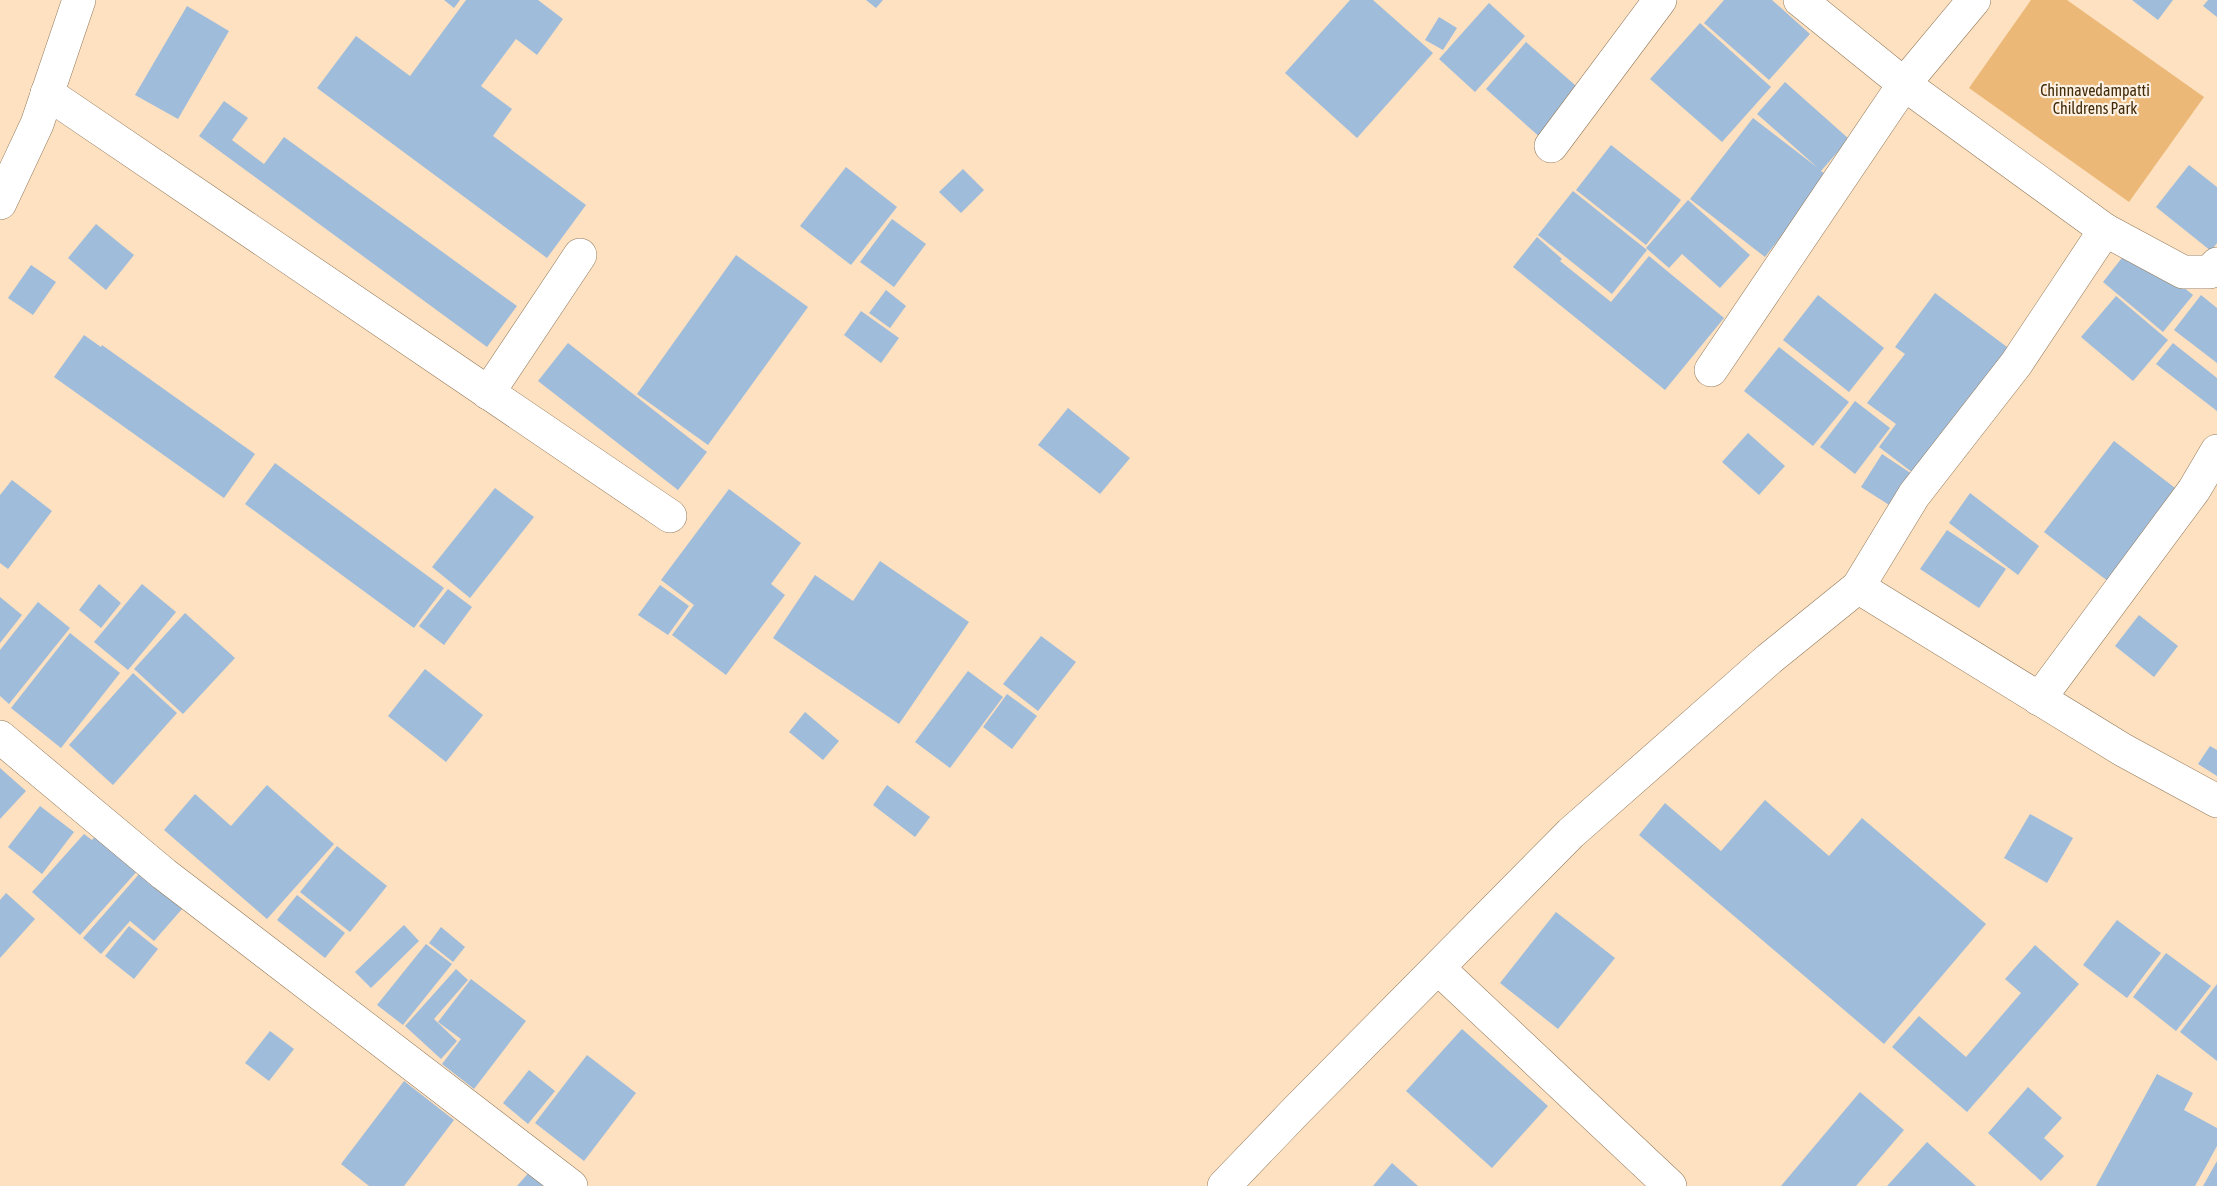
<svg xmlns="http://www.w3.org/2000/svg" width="2217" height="1186" viewBox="0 0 2217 1186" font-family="'Asap Condensed',sans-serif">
	<rect width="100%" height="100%" fill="#fde1c0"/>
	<!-- green -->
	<path fill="#ebb877" d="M2031,0H2067L2204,97L2129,202L1969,88Z"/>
	<!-- building -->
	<g fill="#a0bcdb">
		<path d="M444,0H460L454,8Z"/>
		<path d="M466,0H538L563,19L537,55L516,39L481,86L512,109L493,136L586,205L547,258L317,88L356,36L410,76Z"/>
		<path d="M866,0H883L876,8Z"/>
		<path d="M1350,0H1373L1433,53L1357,138L1285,73Z"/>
		<path d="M1724,0H1772L1810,34L1769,80L1704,23Z"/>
		<path d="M2132,0H2173L2158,20Z"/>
		<path d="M2208,0H2217V17L2203,6Z"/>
		<path d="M1489,3L1525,36L1475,92L1439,59Z"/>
		<path d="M187,6L229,31L178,119L135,95Z"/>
		<path d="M1439,17L1457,28L1443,50L1425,40Z"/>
		<path d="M1700,23L1771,87L1722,142L1650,79Z"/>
		<path d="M1526,42L1583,92L1542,139L1486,89Z"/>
		<path d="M1785,82L1849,139L1821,171L1828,176L1765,257L1690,199L1753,118L1818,168L1757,114Z"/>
		<path d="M224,101L248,118L232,140L264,164L284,137L517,306L487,347L199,136Z"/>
		<path d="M1611,145L1681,200L1646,245L1576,190Z"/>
		<path d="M2189,165L2217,187V243L2211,251L2156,207Z"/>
		<path d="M846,167L897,207L851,265L800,226Z"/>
		<path d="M963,169L984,190L961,213L939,192Z"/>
		<path d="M1573,191L1647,250L1612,294L1538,235Z"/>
		<path d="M1688,200L1750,255L1720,288L1682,254L1669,268L1646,248Z"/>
		<path d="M892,219L926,244L894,287L860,262Z"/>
		<path d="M96,224L134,255L106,290L68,258Z"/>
		<path d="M1537,237L1562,259L1560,261L1611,302L1649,256L1724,318L1665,390L1513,267Z"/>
		<path d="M2132,245L2193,295L2163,332L2103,282Z"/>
		<path d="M736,255L808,307L708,445L637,394Z"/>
		<path d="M31,265L56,282L33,315L8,298Z"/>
		<path d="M886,290L906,306L890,328L869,313Z"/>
		<path d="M1935,293L2011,350L1917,476L1879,447L1896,424L1867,403L1905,354L1895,347Z"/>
		<path d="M1818,295L1884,348L1849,392L1783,340Z"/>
		<path d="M2201,295L2217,308V363L2174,330Z"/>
		<path d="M2116,296L2168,340L2133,381L2081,337Z"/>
		<path d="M861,311L899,338L881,363L844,335Z"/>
		<path d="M84,335L101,347L102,345L255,454L224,498L54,377Z"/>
		<path d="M568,343L707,452L678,490L538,381Z"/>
		<path d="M2173,343L2217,378V411L2156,364Z"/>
		<path d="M1779,347L1849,402L1813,446L1744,391Z"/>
		<path d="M1855,401L1890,428L1855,474L1820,447Z"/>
		<path d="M1068,408L1130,458L1100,494L1038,445Z"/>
		<path d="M1748,433L1785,466L1759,495L1722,462Z"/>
		<path d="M2114,441L2179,491L2109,582L2044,532Z"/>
		<path d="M1882,454L1918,478L1897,510L1861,487Z"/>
		<path d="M275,463L444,588L414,628L245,504Z"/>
		<path d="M12,480L52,511L8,569L0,563V495Z"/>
		<path d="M495,488L534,517L470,598L432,567Z"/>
		<path d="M729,489L801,543L771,584L785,595L726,675L672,635L694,605L661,580Z"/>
		<path d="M1970,493L2039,546L2018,575L1949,523Z"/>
		<path d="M1947,530L2006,569L1979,608L1920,569Z"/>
		<path d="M880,561L969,622L899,724L773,638L815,575L853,601Z"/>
		<path d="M99,584L121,603L101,628L79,610Z"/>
		<path d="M142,584L176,612L128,670L94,642Z"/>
		<path d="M660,585L689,606L668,635L638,615Z"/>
		<path d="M448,589L472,607L444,645L419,626Z"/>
		<path d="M0,597L22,615L0,643Z"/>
		<path d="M38,602L70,628L9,704L0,696V650Z"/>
		<path d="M185,613L235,658L183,714L134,669Z"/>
		<path d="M2139,615L2178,646L2154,677L2115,646Z"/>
		<path d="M70,633L120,673L61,748L11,708Z"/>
		<path d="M1041,636L1076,662L1038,711L1003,684Z"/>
		<path d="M425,669L483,715L446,762L388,716Z"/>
		<path d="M968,671L1003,697L950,768L915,742Z"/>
		<path d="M133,673L177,713L113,785L69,745Z"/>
		<path d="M1007,694L1037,716L1012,749L983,727Z"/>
		<path d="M805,712L839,741L823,760L789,732Z"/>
		<path d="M2210,746L2217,750V776L2198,764Z"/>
		<path d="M0,768L26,791L0,819Z"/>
		<path d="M267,785L334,844L267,919L164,830L195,794L231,826Z"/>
		<path d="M887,785L930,817L915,837L873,805Z"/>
		<path d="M1765,800L1829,856L1862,818L1986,924L1884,1044L1639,835L1665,803L1721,851Z"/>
		<path d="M40,806L74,832L42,874L8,847Z"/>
		<path d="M2030,814L2073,838L2047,883L2004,858Z"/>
		<path d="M98,833L139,869L80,935L32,892L84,834L92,840Z"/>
		<path d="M337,846L387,886L350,932L300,892Z"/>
		<path d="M140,873L182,909L154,941L130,921L101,954L83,938Z"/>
		<path d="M6,893L35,919L0,958V900Z"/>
		<path d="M297,895L345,933L325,958L277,920Z"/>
		<path d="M1556,912L1615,958L1558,1029L1500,983Z"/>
		<path d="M2117,920L2161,953L2127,998L2083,965Z"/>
		<path d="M404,925L419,941L371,988L355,972Z"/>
		<path d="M129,926L158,949L134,979L105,956Z"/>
		<path d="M441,927L465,947L453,962L429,943Z"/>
		<path d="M426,944L452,964L403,1025L377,1005Z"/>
		<path d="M2035,945L2079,984L1967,1112L1892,1047L1919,1016L1966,1057L2021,993L2005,979Z"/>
		<path d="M2166,953L2211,986L2176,1031L2133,997Z"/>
		<path d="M456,969L468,980L434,1019L457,1041L441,1059L405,1026Z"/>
		<path d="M471,979L526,1021L474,1089L442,1064L461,1039L438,1022Z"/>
		<path d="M2217,984V1061L2180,1032Z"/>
		<path d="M1462,1029L1548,1106L1492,1168L1406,1091Z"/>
		<path d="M270,1031L294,1049L269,1081L245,1063Z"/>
		<path d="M587,1055L636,1093L584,1161L535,1123Z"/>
		<path d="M529,1070L555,1091L528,1124L503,1103Z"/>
		<path d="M2157,1074L2193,1093L2184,1110L2217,1128V1146L2195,1186H2096Z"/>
		<path d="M404,1081L454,1120L404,1186H369L341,1164Z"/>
		<path d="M2028,1087L2062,1118L2044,1138L2064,1156L2041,1181L1988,1133Z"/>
		<path d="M1860,1092L1904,1130L1856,1186H1781Z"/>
		<path d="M1927,1142L1976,1186H1887Z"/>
		<path d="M2217,1161V1186H2203Z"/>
		<path d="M1392,1163L1418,1186H1373Z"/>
		<path d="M531,1170L549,1186H517Z"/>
	</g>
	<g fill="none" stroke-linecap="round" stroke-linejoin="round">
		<defs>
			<g id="minor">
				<path d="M47,93L670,516"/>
				<path d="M1551,146L1660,0"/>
				<path d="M0,203L37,124L79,0"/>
				<path d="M2105,230L2183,272H2210L2217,264"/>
				<path d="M1711,370L1904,84L1800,0"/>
				<path d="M488,393L580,255"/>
				<path d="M1858,587L2123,750L2217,801"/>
				<path d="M2039,699L2194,490L2217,451"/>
				<path d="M0,737L164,874L571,1186"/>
				<path d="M1438,968L1670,1186"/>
				<path d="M1224,1186L1295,1112L1571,833L1769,659L1858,587L1914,495L2016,364L2105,230L1904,84L1974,0"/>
			</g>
		</defs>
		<!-- minor casing -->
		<use href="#minor" stroke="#92795a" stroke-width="34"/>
		<!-- minor -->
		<use href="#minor" stroke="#fff" stroke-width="33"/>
	</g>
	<g text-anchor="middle" stroke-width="4.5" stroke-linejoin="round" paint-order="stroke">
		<!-- park labels -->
		<g font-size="16" fill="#422b09" stroke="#fdf1e4">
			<text x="2095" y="96">Chinnavedampatti<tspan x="2095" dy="18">Childrens Park</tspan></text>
		</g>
	</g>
</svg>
